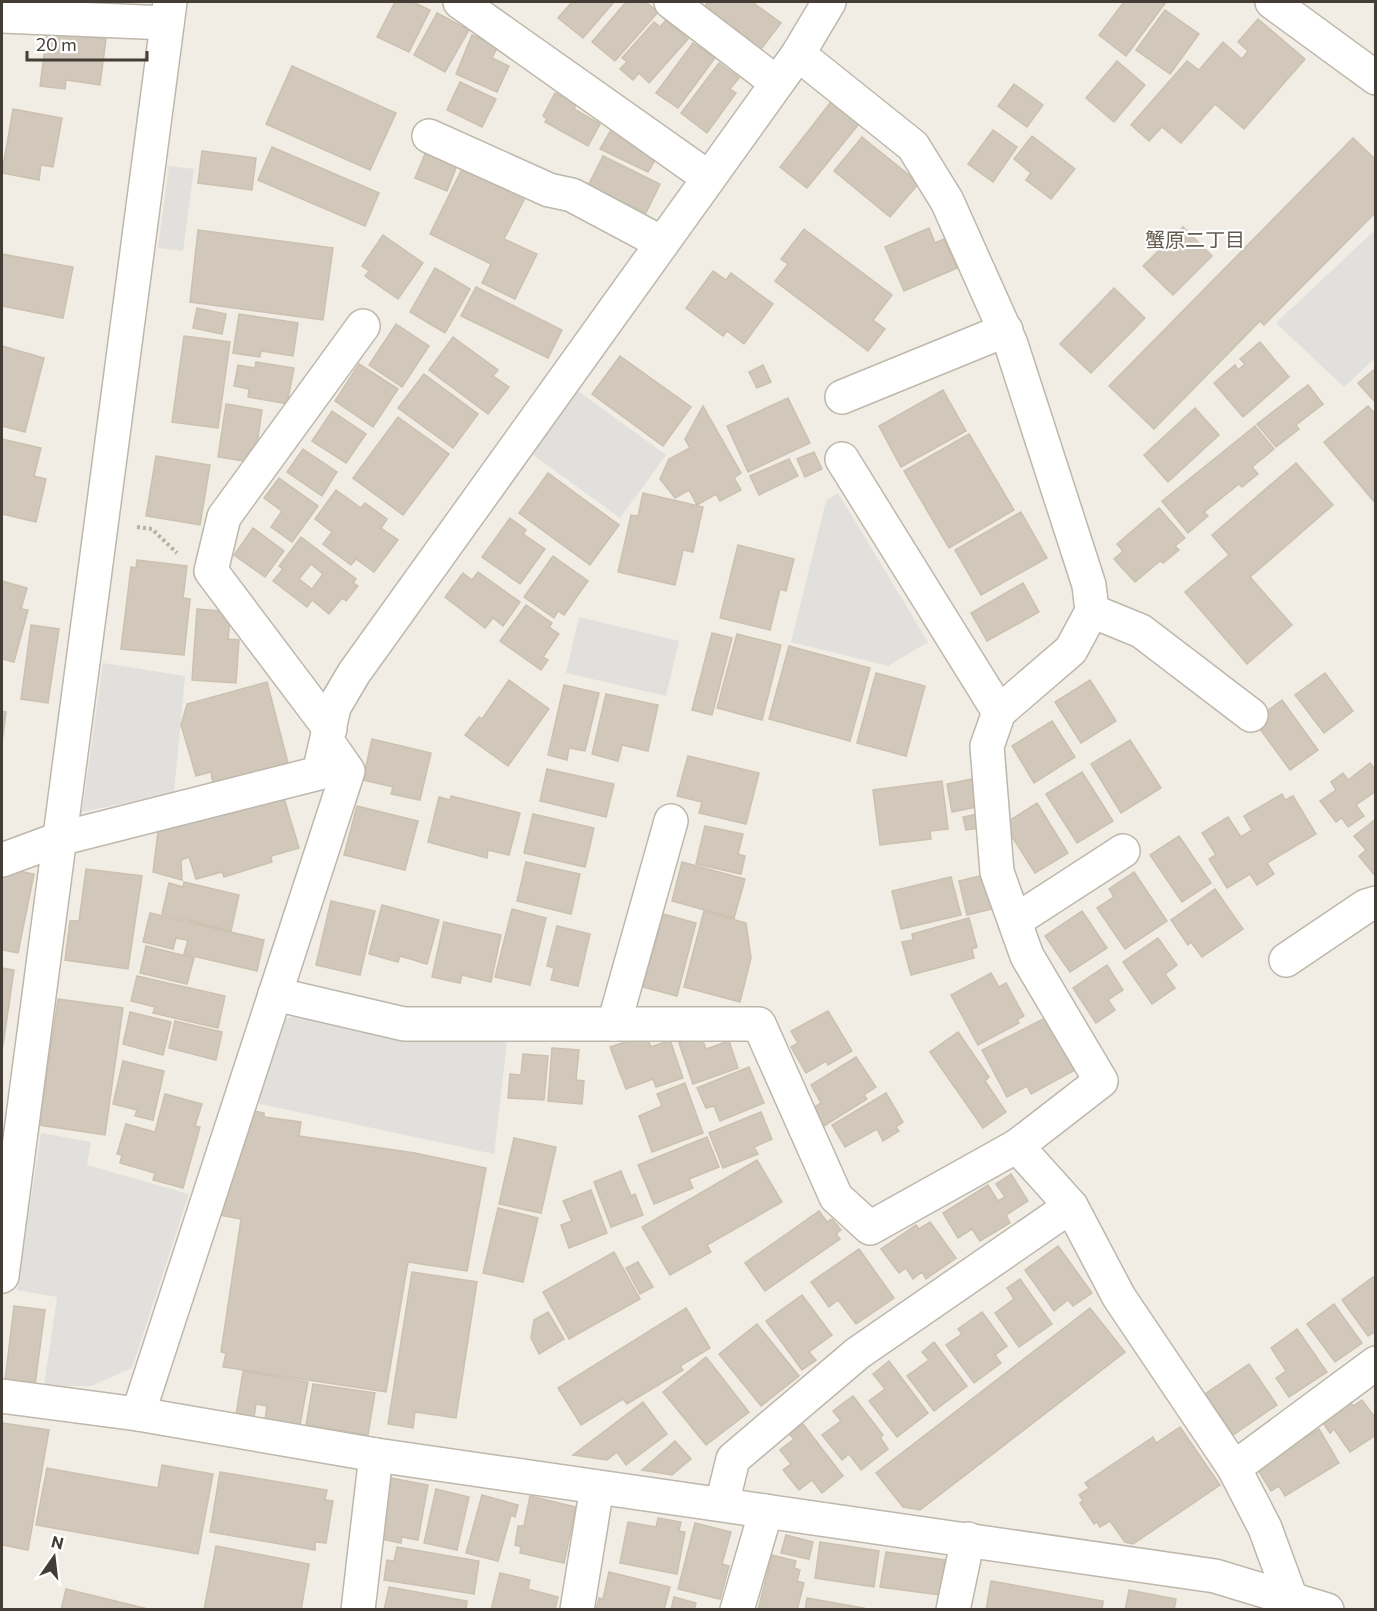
<svg xmlns="http://www.w3.org/2000/svg" width="1377" height="1611" viewBox="0 0 1377 1611" font-family="Commissioner,'Noto Sans JP',sans-serif">
	<rect width="100%" height="100%" fill="#f1ede5"/>
	<!-- parking -->
	<g fill="#e2e0dd">
		<path d="M169,166L194,169L183,251L158,248Z"/>
		<path d="M1375,230V358L1344,387L1276,323Z"/>
		<path d="M578,391L666,455L620,518L532,454Z"/>
		<path d="M838,493L928,642L888,666L791,642L826,501Z"/>
		<path d="M579,617L679,641L666,696L566,673Z"/>
		<path d="M103,663L185,676L174,793L82,812Z"/>
		<path d="M299,1013L508,1034L494,1154L256,1103L281,1022Z"/>
		<path d="M41,1133L91,1142L87,1165L189,1194L132,1368L91,1386H44L57,1297L17,1290Z"/>
	</g>
	<!-- building -->
	<g fill="#d1c8bb" stroke="#ccc0af" stroke-width="1.5" fill-rule="evenodd">
		<path d="M395,2H413L430,10L409,52L377,37Z"/>
		<path d="M572,2H614L583,38L558,18Z"/>
		<path d="M626,2H646L658,12L615,61L592,42Z"/>
		<path d="M708,2H752L781,23L761,49L705,6Z"/>
		<path d="M1124,2H1166L1126,56L1099,35Z"/>
		<path d="M1165,10L1199,34L1170,74L1136,50Z"/>
		<path d="M437,13L469,30L445,72L414,55Z"/>
		<path d="M1258,19L1305,59L1244,129L1215,104L1181,143L1162,127L1149,141L1131,125L1187,61L1199,70L1223,42L1242,59L1248,51L1238,42Z"/>
		<path d="M666,20L688,39L649,83L639,73L633,80L620,69L627,62L622,58L654,22L660,27Z"/>
		<path d="M47,33L106,39L100,85L66,80L65,89L40,86Z"/>
		<path d="M472,35L498,46L492,58L509,66L497,92L456,74Z"/>
		<path d="M693,43L715,58L678,108L656,93Z"/>
		<path d="M1117,61L1145,85L1114,122L1086,98Z"/>
		<path d="M719,63L739,78L730,89L736,93L707,133L681,113Z"/>
		<path d="M292,66L396,113L370,170L266,124Z"/>
		<path d="M460,82L496,99L482,127L447,110Z"/>
		<path d="M1014,84L1043,105L1027,127L998,106Z"/>
		<path d="M555,93L576,104L574,109L600,124L588,146L545,122L547,119L543,116Z"/>
		<path d="M834,98L862,120L807,188L780,167Z"/>
		<path d="M13,109L62,118L53,167L41,165L39,180L2,173Z"/>
		<path d="M615,123L658,155L648,172L600,149Z"/>
		<path d="M993,130L1017,147L993,182L968,164Z"/>
		<path d="M1032,136L1075,169L1051,199L1026,180L1031,173L1014,159Z"/>
		<path d="M862,137L919,183L890,217L834,171Z"/>
		<path d="M1353,138L1376,160V212L1264,325L1260,321L1154,429L1109,386Z"/>
		<path d="M272,147L379,193L365,226L258,180Z"/>
		<path d="M427,149L458,163L447,191L415,178Z"/>
		<path d="M202,151L256,158L252,190L198,183Z"/>
		<path d="M603,156L660,184L646,213L588,186Z"/>
		<path d="M464,165L526,196L504,239L537,254L515,299L482,283L491,264L430,234Z"/>
		<path d="M1183,227L1212,256L1173,295L1143,266Z"/>
		<path d="M929,228L935,243L944,239L957,268L904,291L885,247Z"/>
		<path d="M804,229L892,295L873,320L885,329L868,351L775,281L788,264L781,259Z"/>
		<path d="M198,230L333,248L323,320L190,302Z"/>
		<path d="M383,235L423,263L398,299L365,276L369,271L362,266Z"/>
		<path d="M2,254L73,267L63,318L2,306Z"/>
		<path d="M435,268L470,289L445,333L410,312Z"/>
		<path d="M713,271L726,280L731,273L773,304L744,344L727,331L723,336L686,308Z"/>
		<path d="M476,287L562,330L548,358L461,316Z"/>
		<path d="M1114,288L1145,318L1091,373L1060,344Z"/>
		<path d="M197,308L226,314L222,334L193,328Z"/>
		<path d="M239,314L298,323L293,356L261,351L260,357L233,353Z"/>
		<path d="M396,324L429,346L402,387L369,365Z"/>
		<path d="M184,336L230,342L218,428L172,422Z"/>
		<path d="M453,337L498,370L493,376L509,387L488,414L429,370Z"/>
		<path d="M1260,342L1289,377L1243,417L1214,383L1235,365L1238,370L1245,364L1240,359Z"/>
		<path d="M2,346L44,358L25,432L2,426Z"/>
		<path d="M620,356L691,407L663,446L592,394Z"/>
		<path d="M256,362L294,368L287,404L248,397L249,389L234,386L238,365L255,368Z"/>
		<path d="M359,364L398,389L373,427L335,401Z"/>
		<path d="M763,365L771,382L757,388L749,372Z"/>
		<path d="M1376,368V403L1358,383Z"/>
		<path d="M424,374L478,414L453,448L398,408Z"/>
		<path d="M1308,385L1323,404L1296,425L1299,429L1276,447L1257,424Z"/>
		<path d="M943,390L966,431L901,467L879,426Z"/>
		<path d="M788,398L810,443L748,472L727,426Z"/>
		<path d="M226,404L262,410L256,451L251,449L249,462L218,457Z"/>
		<path d="M703,406L741,473L734,478L741,490L720,501L716,494L697,505L689,490L675,498L660,479L669,459L690,448L685,439Z"/>
		<path d="M1368,406L1376,415V504L1324,442Z"/>
		<path d="M1195,408L1219,435L1168,482L1144,455Z"/>
		<path d="M332,411L366,434L346,463L312,441Z"/>
		<path d="M398,417L449,454L403,515L353,478Z"/>
		<path d="M1255,426L1274,449L1252,467L1258,474L1242,487L1239,484L1204,512L1208,516L1188,533L1162,501Z"/>
		<path d="M969,434L1014,510L949,548L904,471Z"/>
		<path d="M2,439L41,448L34,476L46,479L36,522L2,514Z"/>
		<path d="M303,449L337,472L322,496L287,472Z"/>
		<path d="M814,452L822,469L805,477L797,459Z"/>
		<path d="M156,456L210,465L200,525L146,516Z"/>
		<path d="M789,459L798,476L759,495L750,476Z"/>
		<path d="M1296,463L1333,505L1250,577L1292,625L1247,664L1185,592L1229,555L1212,535Z"/>
		<path d="M548,473L619,525L590,565L519,513Z"/>
		<path d="M279,478L318,506L292,542L271,527L282,511L264,498Z"/>
		<path d="M336,490L361,508L365,503L387,519L381,528L398,540L374,572L356,559L351,565L323,544L332,532L315,519Z"/>
		<path d="M643,493L703,507L693,552L683,550L675,585L618,572L631,515L638,516Z"/>
		<path d="M1159,508L1185,538L1175,546L1179,550L1163,563L1160,561L1135,582L1114,559L1123,551L1117,544Z"/>
		<path d="M1021,512L1047,558L981,595L955,550Z"/>
		<path d="M510,518L526,530L523,534L545,549L520,584L482,557Z"/>
		<path d="M253,528L284,551L265,577L234,555Z"/>
		<path d="M301,537L356,579L353,583L358,586L346,601L342,598L329,614L312,600L307,607L273,581L283,569L279,566ZM311,564L323,574L312,589L299,579Z"/>
		<path d="M738,545L794,559L786,591L780,589L770,630L720,618Z"/>
		<path d="M553,556L588,581L564,615L558,611L554,618L524,597Z"/>
		<path d="M137,560L187,566L183,598L190,599L184,655L121,649L131,567L136,568Z"/>
		<path d="M478,572L520,602L503,626L493,618L485,628L445,597L463,573L472,580Z"/>
		<path d="M2,581L27,588L21,609L28,610L14,662L2,659Z"/>
		<path d="M1023,583L1039,612L987,641L971,613Z"/>
		<path d="M526,605L552,623L549,627L559,634L543,657L548,660L541,670L500,641Z"/>
		<path d="M197,609L231,612L228,639L239,640L236,683L192,680Z"/>
		<path d="M31,625L59,629L48,703L21,699Z"/>
		<path d="M712,633L732,638L712,715L692,710Z"/>
		<path d="M737,634L781,645L762,720L717,708Z"/>
		<path d="M789,646L870,668L850,741L769,719Z"/>
		<path d="M876,673L925,686L906,756L857,743Z"/>
		<path d="M1325,673L1353,711L1324,733L1295,695Z"/>
		<path d="M509,680L549,709L508,766L465,735L479,717L482,719Z"/>
		<path d="M1090,680L1116,721L1081,743L1055,702Z"/>
		<path d="M267,682L288,763L213,784L211,772L196,776L181,725L187,704Z"/>
		<path d="M564,685L599,693L585,751L569,748L567,760L548,755Z"/>
		<path d="M606,694L658,705L648,751L622,745L618,761L592,754Z"/>
		<path d="M1282,700L1318,750L1290,770L1254,721Z"/>
		<path d="M2,711L6,712L2,743Z"/>
		<path d="M1052,721L1075,757L1034,783L1012,746Z"/>
		<path d="M372,739L431,753L420,800L391,794L393,787L363,780Z"/>
		<path d="M1130,740L1161,788L1121,813L1091,764Z"/>
		<path d="M688,756L759,773L746,824L699,813L702,802L677,796Z"/>
		<path d="M1370,763L1376,771V791L1356,805L1364,816L1348,827L1342,818L1336,822L1320,801L1336,790L1331,782L1343,773L1348,780Z"/>
		<path d="M547,769L614,784L606,817L540,801Z"/>
		<path d="M1082,772L1113,821L1077,843L1046,794Z"/>
		<path d="M972,779L977,807L952,812L947,784Z"/>
		<path d="M942,781L948,829L930,831L931,839L880,845L873,790Z"/>
		<path d="M1282,794L1285,800L1293,796L1316,834L1267,863L1274,874L1257,885L1250,874L1227,888L1209,859L1216,855L1202,833L1228,817L1241,837L1252,830L1244,816Z"/>
		<path d="M283,795L299,848L271,856L272,862L224,877L222,872L196,879L189,857L181,860L182,880L153,872L158,832Z"/>
		<path d="M451,796L520,813L509,855L488,850L487,858L428,842L439,797L450,800Z"/>
		<path d="M1037,803L1068,853L1035,873L1004,824Z"/>
		<path d="M357,806L418,821L405,870L344,855Z"/>
		<path d="M533,814L594,828L585,867L524,853Z"/>
		<path d="M978,814L980,828L966,830L963,817Z"/>
		<path d="M1376,819V877L1359,856L1366,850L1354,836Z"/>
		<path d="M705,826L743,834L738,854L745,856L741,874L696,864Z"/>
		<path d="M1179,836L1211,883L1182,902L1150,855Z"/>
		<path d="M526,862L580,874L571,914L517,901Z"/>
		<path d="M682,862L745,879L734,918L672,901Z"/>
		<path d="M2,868L34,874L18,953L2,950Z"/>
		<path d="M86,869L142,876L128,969L65,960L70,921H79Z"/>
		<path d="M1134,872L1167,921L1125,949L1097,908L1114,897L1109,889Z"/>
		<path d="M988,874L996,908L967,915L959,881Z"/>
		<path d="M951,877L961,915L901,929L892,891Z"/>
		<path d="M184,882L239,895L231,931L162,914L169,883L183,887Z"/>
		<path d="M1215,889L1243,929L1202,957L1191,942L1188,945L1171,920Z"/>
		<path d="M331,901L375,911L360,975L316,965Z"/>
		<path d="M382,905L439,920L427,964L400,956L398,962L369,954Z"/>
		<path d="M512,909L546,918L530,985L495,977Z"/>
		<path d="M704,911L746,923L751,958L740,1002L684,987Z"/>
		<path d="M1082,911L1107,948L1070,972L1045,936Z"/>
		<path d="M150,913L264,940L257,971L184,954L188,940L176,938L173,949L143,942Z"/>
		<path d="M663,914L696,923L677,996L643,987Z"/>
		<path d="M969,918L977,947L972,949L974,958L911,975L902,942L913,940L912,934Z"/>
		<path d="M444,922L501,935L491,982L462,975L460,983L432,977Z"/>
		<path d="M557,926L590,934L578,986L551,980L554,968L547,966Z"/>
		<path d="M1158,938L1177,965L1165,974L1175,988L1152,1004L1123,962Z"/>
		<path d="M146,946L194,958L187,984L140,973Z"/>
		<path d="M1107,965L1123,990L1108,1000L1115,1010L1096,1023L1073,988Z"/>
		<path d="M2,968L14,970L3,1045L2,1044Z"/>
		<path d="M991,973L999,987L1006,983L1024,1016L1017,1020L1019,1023L978,1045L951,995Z"/>
		<path d="M137,976L225,996L218,1028L153,1013L155,1007L131,1001Z"/>
		<path d="M58,999L123,1008L105,1135L39,1125Z"/>
		<path d="M828,1011L852,1051L828,1065L826,1061L806,1073L791,1047L798,1043L791,1031Z"/>
		<path d="M130,1012L171,1022L163,1055L123,1044Z"/>
		<path d="M1047,1017L1075,1070L1031,1094L1027,1086L1007,1097L982,1050Z"/>
		<path d="M175,1021L222,1032L216,1060L169,1048Z"/>
		<path d="M958,1032L989,1077L985,1081L1006,1112L983,1128L930,1052Z"/>
		<path d="M646,1035L651,1047L670,1040L683,1078L656,1087L653,1079L626,1089L610,1047Z"/>
		<path d="M701,1036L706,1049L729,1041L738,1068L693,1084L679,1043Z"/>
		<path d="M552,1048L579,1050L576,1080L584,1081L582,1104L548,1101Z"/>
		<path d="M523,1054L548,1056L544,1100L508,1098L510,1074L521,1075Z"/>
		<path d="M856,1057L876,1087L864,1095L867,1099L824,1126L813,1108L821,1103L811,1085Z"/>
		<path d="M123,1061L164,1071L153,1120L135,1116L137,1110L113,1104Z"/>
		<path d="M749,1067L764,1103L720,1121L714,1106L706,1108L697,1088Z"/>
		<path d="M685,1083L703,1133L652,1152L639,1116L662,1106L657,1094Z"/>
		<path d="M886,1093L903,1122L896,1127L899,1131L883,1141L877,1129L845,1147L832,1125Z"/>
		<path d="M165,1094L202,1104L195,1126L200,1127L183,1188L153,1180L155,1173L120,1163L122,1155L117,1154L126,1124L155,1132Z"/>
		<path d="M249,1110L264,1113V1117L301,1122L299,1136L415,1153L486,1168L467,1271L408,1262L386,1392L223,1367L226,1353L221,1352L241,1219L219,1215Z"/>
		<path d="M761,1112L772,1139L754,1147L758,1154L723,1168L709,1133Z"/>
		<path d="M707,1137L719,1167L689,1179L693,1188L654,1204L638,1165Z"/>
		<path d="M514,1138L556,1147L541,1213L499,1204Z"/>
		<path d="M757,1160L782,1202L707,1245L711,1252L670,1275L642,1227Z"/>
		<path d="M621,1171L631,1196L635,1194L643,1215L611,1227L594,1182Z"/>
		<path d="M1011,1174L1028,1201L1006,1215L1010,1223L980,1241L972,1229L958,1238L943,1213L988,1185L998,1201L1005,1197L996,1184Z"/>
		<path d="M591,1190L607,1233L569,1248L561,1225L572,1221L563,1201Z"/>
		<path d="M498,1208L538,1218L523,1282L483,1273Z"/>
		<path d="M819,1211L827,1222L832,1219L841,1230L836,1234L840,1239L765,1291L745,1263Z"/>
		<path d="M930,1222L956,1258L926,1279L922,1272L913,1279L906,1268L899,1273L881,1249L916,1225L919,1229Z"/>
		<path d="M1058,1246L1092,1293L1073,1306L1068,1300L1054,1311L1025,1270Z"/>
		<path d="M859,1249L894,1298L856,1324L838,1300L829,1307L811,1282Z"/>
		<path d="M614,1252L640,1299L569,1339L543,1292Z"/>
		<path d="M638,1262L653,1287L640,1294L626,1268Z"/>
		<path d="M412,1272L477,1282L456,1418L415,1412L413,1428L388,1424Z"/>
		<path d="M1373,1277L1376,1280V1331L1368,1336L1342,1300Z"/>
		<path d="M1020,1279L1052,1324L1019,1347L995,1313L1014,1299L1007,1288Z"/>
		<path d="M802,1295L832,1335L809,1352L816,1360L802,1370L766,1321Z"/>
		<path d="M1334,1304L1362,1343L1335,1362L1307,1324Z"/>
		<path d="M14,1306L45,1310L35,1385L5,1381Z"/>
		<path d="M686,1308L710,1348L680,1366L683,1370L627,1404L623,1399L581,1425L558,1388Z"/>
		<path d="M1090,1308L1125,1352L920,1510L903,1507L876,1473Z"/>
		<path d="M548,1312L564,1339L539,1354L531,1338L534,1320Z"/>
		<path d="M982,1312L1007,1346L995,1355L1001,1363L974,1383L946,1345L962,1334L958,1329Z"/>
		<path d="M757,1324L799,1376L761,1406L719,1354Z"/>
		<path d="M1297,1329L1327,1372L1289,1397L1276,1378L1286,1371L1271,1348Z"/>
		<path d="M934,1342L967,1386L934,1411L907,1376L929,1360L922,1352Z"/>
		<path d="M706,1357L749,1412L706,1445L663,1392Z"/>
		<path d="M889,1361L928,1413L897,1437L869,1401L885,1389L873,1374Z"/>
		<path d="M1249,1364L1277,1405L1233,1435L1205,1394Z"/>
		<path d="M243,1371L308,1382L300,1425L265,1419L267,1406L256,1404L254,1418L236,1415Z"/>
		<path d="M313,1384L375,1393L368,1435L306,1425Z"/>
		<path d="M853,1396L883,1435L880,1437L888,1449L861,1470L849,1454L842,1460L822,1435L841,1421L833,1411Z"/>
		<path d="M1349,1400L1353,1406L1362,1400L1376,1419V1426L1374,1427L1376,1435L1350,1452L1334,1429L1330,1433L1321,1420Z"/>
		<path d="M643,1402L667,1434L626,1465L617,1452L607,1460L573,1455Z"/>
		<path d="M2,1423L49,1430L28,1550L2,1545Z"/>
		<path d="M803,1424L843,1476L822,1493L812,1480L799,1490L783,1470L791,1464L780,1450L794,1439L789,1434Z"/>
		<path d="M1180,1427L1220,1485L1133,1544L1125,1542L1110,1521L1100,1527L1097,1522L1094,1524L1080,1503L1083,1500L1079,1495L1089,1488L1085,1483L1153,1437L1156,1443Z"/>
		<path d="M1319,1429L1339,1463L1285,1496L1279,1486L1271,1491L1256,1467Z"/>
		<path d="M675,1441L691,1459L672,1475L642,1470Z"/>
		<path d="M162,1465L213,1474L198,1554L36,1525L47,1468L158,1488Z"/>
		<path d="M220,1472L327,1490L325,1500L333,1501L326,1543L315,1542V1550L210,1532Z"/>
		<path d="M391,1478L428,1485L418,1540L402,1537L401,1543L381,1539L383,1488L389,1489Z"/>
		<path d="M436,1489L469,1497L457,1550L424,1543Z"/>
		<path d="M482,1495L518,1505L515,1517L511,1515L498,1561L466,1553Z"/>
		<path d="M530,1496L576,1507L564,1563L520,1553L521,1547L515,1545L518,1526H524Z"/>
		<path d="M658,1518L681,1522L679,1531L685,1532L677,1574L620,1563L628,1522L656,1527Z"/>
		<path d="M695,1523L731,1532L722,1564L729,1566L720,1599L678,1589Z"/>
		<path d="M786,1535L813,1542L809,1559L781,1553Z"/>
		<path d="M820,1542L879,1551L874,1587L815,1578Z"/>
		<path d="M216,1546L309,1564L301,1610H204Z"/>
		<path d="M397,1547L479,1561L474,1594L384,1580L387,1560L394,1561Z"/>
		<path d="M886,1552L945,1560L940,1595L880,1587Z"/>
		<path d="M772,1555L796,1561L794,1568L800,1570L797,1581L804,1583L797,1610H758Z"/>
		<path d="M609,1572L670,1587L664,1610H596L599,1598L603,1599Z"/>
		<path d="M500,1573L530,1580L528,1589L558,1597L555,1610H491Z"/>
		<path d="M991,1581L1103,1601L1102,1610H986Z"/>
		<path d="M389,1587L467,1601L466,1610H384Z"/>
		<path d="M66,1589L148,1609L61,1610Z"/>
		<path d="M1129,1590L1176,1599L1174,1610H1125Z"/>
		<path d="M674,1597L696,1603L694,1610H671Z"/>
		<path d="M807,1598L864,1608L863,1610H805Z"/>
	</g>
	<g fill="none" stroke-linecap="round" stroke-linejoin="round">
		<defs>
			<g id="minor">
				<path d="M460,2L709,178"/>
				<path d="M671,2L777,83"/>
				<path d="M1272,2L1376,78"/>
				<path d="M2,16L167,23"/>
				<path d="M429,136L549,190L572,195L662,243"/>
				<path d="M842,397L1006,330"/>
				<path d="M842,459L999,712"/>
				<path d="M1092,611L1141,631L1251,715"/>
				<path d="M330,729L211,571L224,517L363,326"/>
				<path d="M2,860L59,839L319,773L334,707L354,673L798,54L829,2"/>
				<path d="M1015,921L1123,851"/>
				<path d="M1286,960L1366,906L1376,903"/>
				<path d="M275,994L404,1024H759L836,1197L870,1228L1017,1146L1101,1081L1027,956L997,872L987,746L999,712L1071,650L1092,611L1089,585L1011,344L947,201L913,146L798,54"/>
				<path d="M614,1024L671,821"/>
				<path d="M1017,1146L1071,1206L1119,1297L1234,1468L1265,1528L1291,1599L1292,1610"/>
				<path d="M2,1276L170,2"/>
				<path d="M2,1396L138,1414L376,1455L1215,1576L1327,1610"/>
				<path d="M138,1414L348,771L327,741"/>
				<path d="M1234,1468L1376,1363"/>
				<path d="M722,1504L733,1459L858,1353L1071,1206"/>
				<path d="M358,1610L376,1455"/>
				<path d="M577,1610L597,1487"/>
				<path d="M737,1610L766,1511"/>
				<path d="M953,1610L968,1539"/>
			</g>
		</defs>
		<!-- minor casing -->
		<use href="#minor" stroke="#beb7ab" stroke-width="36"/>
		<!-- path -->
		<path stroke="#bcaf9b" stroke-width="4" stroke-dasharray="3 3" stroke-linecap="butt" d="M137,527L152,529L177,553"/>
		<!-- minor -->
		<use href="#minor" stroke="#fff" stroke-width="33"/>
	</g>
	<g text-anchor="middle" stroke-width="4.5" stroke-linejoin="round" paint-order="stroke">
		<!-- neighbourhood labels -->
		<g font-size="20" fill="#645a4d" stroke="#fff">
			<text x="1195" y="247">蟹原二丁目</text>
		</g>
	</g>
	<!-- border -->
	<rect width="1377" height="1611" fill="none" stroke="#433d35" stroke-width="6"/>
	<!-- north arrow -->
	<g transform="translate(54 1557) rotate(14)" stroke="#ffffff" stroke-width="4.5" paint-order="stroke">
	<path d="M0-4.5L10 22L0 15L-10 22Z" fill="#433d35"/>
	<text y="-9" font-size="16" font-weight="bold" text-anchor="middle" fill="#433d35">N</text>
	</g>
	<!-- scale -->
	<path d="M27 51v9h120v-9" fill="none" stroke="#433d35" stroke-width="3"/>
	<text x="36" y="51" font-size="18" fill="#433d35" stroke="#ffffff" stroke-width="4.5" paint-order="stroke">20 m</text>
</svg>
